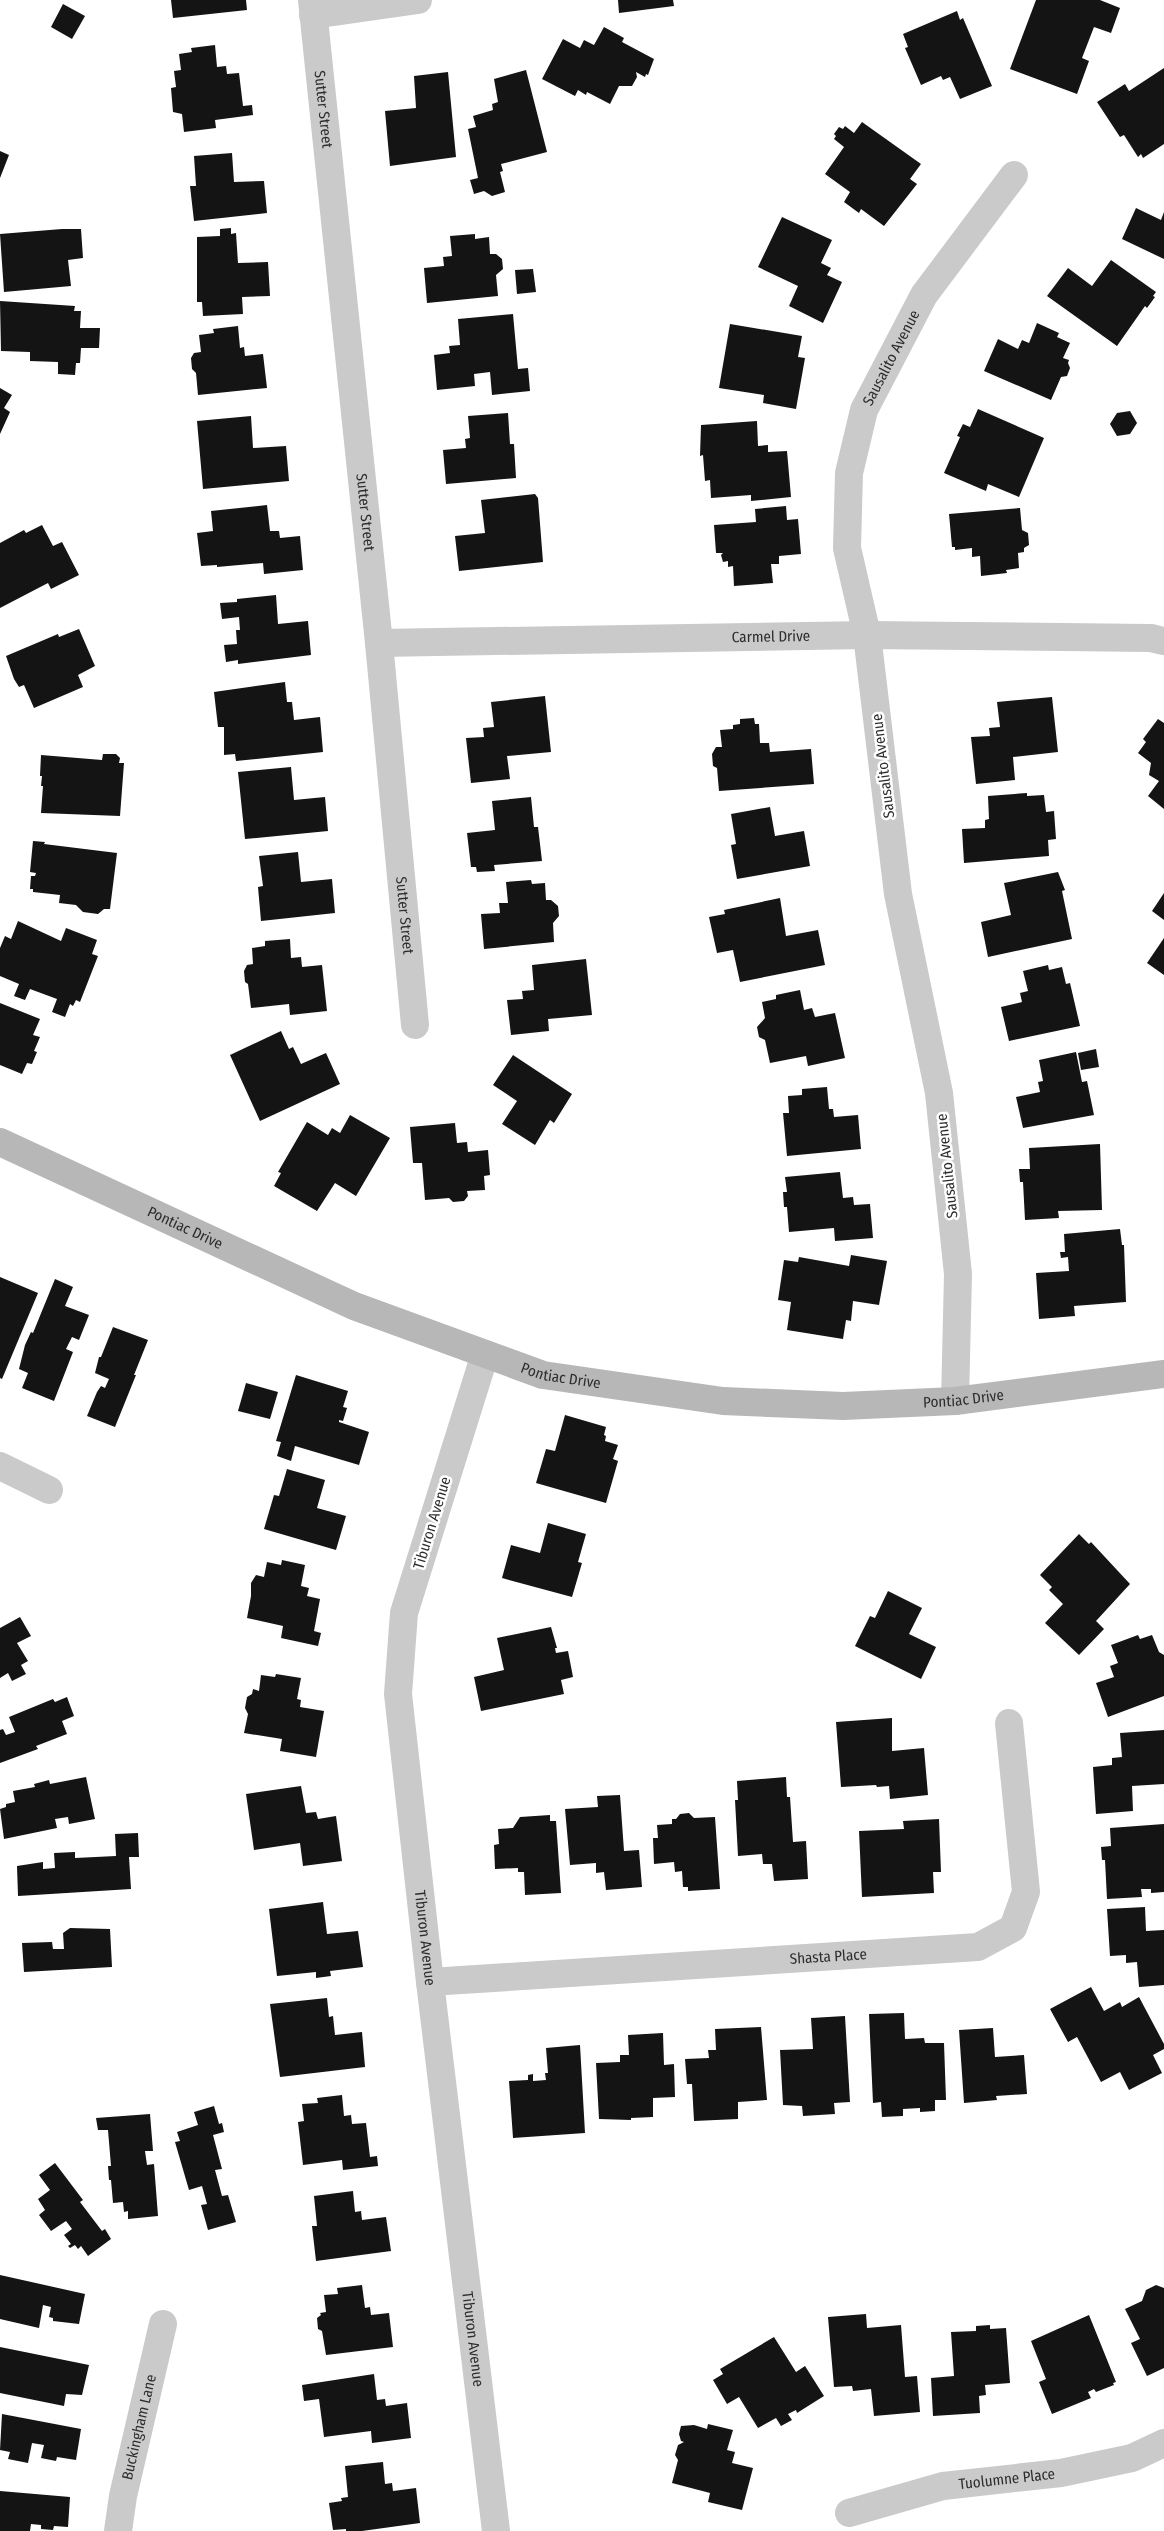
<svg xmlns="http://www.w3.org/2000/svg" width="1164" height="2531" viewBox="0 0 1164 2531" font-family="'Fira Sans Condensed',sans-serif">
	<rect width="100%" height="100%" fill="#fff"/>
	<!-- building -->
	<g fill="#141414">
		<path d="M171,0H246L247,10L173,18Z"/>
		<path d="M618,0H673L674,6L619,13Z"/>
		<path d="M1036,0H1100L1120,8L1111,33L1094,27L1082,58L1089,61L1077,94L1010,69Z"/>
		<path d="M63,4L85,16L72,39L51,27Z"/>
		<path d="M957,11L960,20L963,18L992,86L960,99L950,77L943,80L941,76L921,85L905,48L908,47L903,34Z"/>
		<path d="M604,27L624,38L622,42L654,59L648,75L646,74L645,77L636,72L637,77L632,86H619L610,104L587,92L586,95L578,90L575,96L542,79L563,39L580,48L584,40L594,45Z"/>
		<path d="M215,45L217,67L226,66L227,74L239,73L243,106L252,105L253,115L215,120L216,128L184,132L182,114L173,112L171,88L176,87L174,71L181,70L179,54L192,52L191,48Z"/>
		<path d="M1164,68V144L1143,158L1141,154L1138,157L1124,135L1120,137L1097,102L1125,84L1129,91Z"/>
		<path d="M526,70L547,152L501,164L503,171L500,172L505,192L492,196L484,191L474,194L470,180L478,178L468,129L476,127L473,116L493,110L492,104L498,102L494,79Z"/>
		<path d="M448,72L456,157L390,166L385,111L416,108L414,76Z"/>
		<path d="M862,122L921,164L910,179L917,184L884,226L861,209L859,213L844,202L850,192L825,174L844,147L834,139L836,136L834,134L839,127L843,129L845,126L854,133Z"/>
		<path d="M0,151L9,155L0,178Z"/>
		<path d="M232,153L234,182L264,181L267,213L194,221L190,186H196L194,156Z"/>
		<path d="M1136,208L1161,220L1164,212V259L1122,239Z"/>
		<path d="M782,217L832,240L821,263L831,268L827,275L842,282L823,323L789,306L798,286L758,267Z"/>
		<path d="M231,228V234L236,233L238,263L268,262L270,296L242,297L243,314L203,316L202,302H197V237L220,236V229Z"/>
		<path d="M62,229H81L83,258L68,260L71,286L4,292L0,234Z"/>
		<path d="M475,234V239L489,237L490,254H496L502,259L503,269L496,275L498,296L427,303L424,268L444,266L443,257L452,256L450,236Z"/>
		<path d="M1111,260L1156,292L1153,296L1155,297L1147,308L1145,306L1117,346L1047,296L1068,268L1092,286Z"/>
		<path d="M533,269L536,292L517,294L515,270Z"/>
		<path d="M0,301L75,306L74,311H81L80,328H100L99,348H81L80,363H76L75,375L58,374V362L30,361V352L1,351Z"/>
		<path d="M513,314L518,369L528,368L530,391L492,395L490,372L474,374L475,386L437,390L434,355L450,353L449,346L460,345L458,319Z"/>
		<path d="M1037,323L1059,333L1057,337L1070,343L1063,358L1069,360L1068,363L1070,368L1067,376L1061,377L1051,400L984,371L998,339L1018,349L1022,340L1029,343Z"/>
		<path d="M730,324L802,336L798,357L805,358L796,409L763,403L764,395L719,388Z"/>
		<path d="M238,326L240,348L244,347L245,356L263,354L267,388L198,395L196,373L192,369L191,358L194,353L201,352L199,335L214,333L213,329Z"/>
		<path d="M0,388L12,395L4,408L10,412L0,434Z"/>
		<path d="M978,409L1044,438L1019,497L988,484L986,491L944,473L960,437L957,436L963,424L970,427Z"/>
		<path d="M1130,411L1137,423L1130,434L1117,436L1110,424L1117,413Z"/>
		<path d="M508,413L510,444H514L516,478L446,484L443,450L466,448L465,439L470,438L468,416Z"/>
		<path d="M251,416L253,448L286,446L289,481L203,489L197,421Z"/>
		<path d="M757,421L758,446L768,445V452L787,451L791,497L751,501V495L711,498L710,480L705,481L703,455L700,456L701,425Z"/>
		<path d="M535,494L538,498L543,562L459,571L455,536L485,533L481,500Z"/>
		<path d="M267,505L270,531H279L280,538L300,536L303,570L264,574L263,563L217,567V565L201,566L197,533L213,531L211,511Z"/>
		<path d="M786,506L787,520L798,519L801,554L779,556V564H771L773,583L734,586L733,566L728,567V561L723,562L721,555L723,553H716L714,525L756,522L755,509Z"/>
		<path d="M1020,508L1022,530L1028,533L1029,545L1024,548V552L1018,553L1019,568L1006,570L1007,573L981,576L980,556L972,557V548L955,550V547H952L949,514Z"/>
		<path d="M42,525L53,546L62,542L79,575L51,589L48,583L0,608V543L24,530L26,533Z"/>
		<path d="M276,595L278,624L308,621L311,655L238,664V660L226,662L224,645L237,644L236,630H240L239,617L222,619L220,603L237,602V599Z"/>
		<path d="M79,629L95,666L78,675L83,687L34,708L24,685L19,687L14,679L6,656L58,634L59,637Z"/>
		<path d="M285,682L287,702H292L294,720L320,717L323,752L236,761L235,754L224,755V727H218L214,692Z"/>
		<path d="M545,696L551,752L507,756L510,779L471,783L466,738L484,737L483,728L494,727L491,702Z"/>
		<path d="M1052,697L1058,752L1013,757L1015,780L976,784L971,737L990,736L989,728L1000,727L997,702Z"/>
		<path d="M754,718L755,724H759L760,743H769L770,752L811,749L814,784L719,791L717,768L713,766L712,754L716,747H722L720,730L733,729V725L740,724V719Z"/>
		<path d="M1158,719L1164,723V809L1148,796L1159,781L1149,775L1151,763L1138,753L1146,742L1143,739Z"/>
		<path d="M103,754H116L120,758L119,763H124L120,816L41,813L43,786H41L42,776H40L41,755L102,760Z"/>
		<path d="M291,767L294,800L325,797L328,831L245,839L238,772Z"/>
		<path d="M1027,793V796L1044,795L1046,812L1054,811L1056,839L1048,840L1049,856L964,863L962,829L985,828V820L989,819L988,796Z"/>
		<path d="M531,797L534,827H538L542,861L494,865L495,871L477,872L476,867H471L467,833L495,830L492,801Z"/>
		<path d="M770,807L775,836L804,831L810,866L737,879L731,845L736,844L731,814Z"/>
		<path d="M33,841L45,842L44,844L117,853L110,909H104L98,914L83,912L76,905L59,903L60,895L33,892V889H30L31,876H35L36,873L30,872Z"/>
		<path d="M298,852L301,882L332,879L335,913L261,921L258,887L263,886L259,856Z"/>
		<path d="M1058,872L1065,890L1062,891L1072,939L988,957L981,922L1011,915L1004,883Z"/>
		<path d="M531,880L532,884L545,883L546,900H551L558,906L559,916L553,923L554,942L484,949L481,914L500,913L499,903H508L506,882Z"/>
		<path d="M1164,893V920L1152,911Z"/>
		<path d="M780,898L786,936L818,930L825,965L740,982L733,950L717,953L709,917L725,914L724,910Z"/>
		<path d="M18,921L61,941L66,928L97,940L92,954L98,956L80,1002L76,1000L73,1006L70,1004L65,1017L52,1012L57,999L30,989L25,1000L14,996L19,984L0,976V948L5,936L11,939Z"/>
		<path d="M1164,938V975L1147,963Z"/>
		<path d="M290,939L291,958L301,957L302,967L322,965L327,1011L290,1015L289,1004L251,1008L248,984L245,982L244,971L247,965L253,964L252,948L265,946V941Z"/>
		<path d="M586,959L592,1015L548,1019L549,1031L511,1035L507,1000L523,999L522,991L534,990L532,965Z"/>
		<path d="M1048,965L1049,970L1062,967L1066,984L1070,983L1080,1026L1009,1041L1001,1007L1022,1002L1020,993L1028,991L1023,971Z"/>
		<path d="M800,990L804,1010L812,1008L815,1017L835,1013L845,1058L808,1066L806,1056L770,1063L765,1040L759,1037L757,1027L765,1018L762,1002L776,999V995Z"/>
		<path d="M0,1003L40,1019L33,1035L40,1037L34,1051L37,1052L32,1064L27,1063L22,1074L0,1065Z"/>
		<path d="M281,1031L289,1049L293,1047L301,1064L326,1053L340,1084L260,1121L230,1055Z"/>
		<path d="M1096,1049L1099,1067L1081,1070L1078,1053Z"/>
		<path d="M1076,1052L1082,1082L1087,1081L1094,1115L1023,1128L1016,1097L1040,1092L1038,1082L1043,1081L1039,1060Z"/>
		<path d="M513,1055L572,1094L554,1123L550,1120L535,1145L502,1124L517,1101L493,1085Z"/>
		<path d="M827,1087L829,1109H833L834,1117L858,1115L861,1149L787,1156L783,1113H789L788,1096L802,1095V1089Z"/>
		<path d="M350,1115L390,1138L356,1196L335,1183L317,1211L274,1186L281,1173L278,1172L307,1122L328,1135L332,1128L340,1133Z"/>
		<path d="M455,1123L457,1143L467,1142L468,1152L488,1150L490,1175L484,1176L485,1190L467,1191L468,1196L464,1201L453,1202L449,1198L425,1200L422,1163H413L410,1127Z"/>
		<path d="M1100,1144L1102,1210L1058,1211L1059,1218L1025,1220L1023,1182H1020L1019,1169H1030L1029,1148Z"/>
		<path d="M840,1172L843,1198L853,1197L854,1205L870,1204L873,1238L835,1241L834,1228L789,1232L787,1207H784L783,1192H787L785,1177Z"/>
		<path d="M1120,1229L1122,1245H1124L1126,1302L1074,1306L1075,1316L1039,1319L1036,1273L1069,1271L1068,1257L1061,1258L1060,1252H1065L1064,1234Z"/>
		<path d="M851,1255L887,1261L879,1305L853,1301L851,1321L846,1320L843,1339L787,1330L791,1302L778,1300L784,1260L798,1262L799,1257L849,1266Z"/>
		<path d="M0,1277L38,1293L2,1379L0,1378Z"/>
		<path d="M55,1279L73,1287L65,1306L89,1315L79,1340L72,1337L66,1349L73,1352L54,1401L22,1388L28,1373L19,1369L25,1345L31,1332L33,1333Z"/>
		<path d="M113,1327L148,1340L134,1375H136L115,1427L87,1416L97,1392L101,1386L105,1388L109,1379L95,1373L99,1357H101Z"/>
		<path d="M296,1375L348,1391L343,1407L347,1408L343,1421L339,1420V1422L369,1432L359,1465L295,1446L291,1461L277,1456L281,1442L276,1441Z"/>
		<path d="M246,1383L278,1392L270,1419L238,1411Z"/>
		<path d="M565,1415L606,1427L604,1435L606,1436L605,1441L618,1445L613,1459L618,1461L606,1503L536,1483L546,1449L555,1451Z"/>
		<path d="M287,1469L325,1480L317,1508L346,1516L336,1550L264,1529L274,1495L279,1496Z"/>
		<path d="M548,1523L586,1534L578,1562L582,1563L572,1597L502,1578L511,1545L540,1553Z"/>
		<path d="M1079,1534L1089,1544L1091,1542L1130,1584L1096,1621L1104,1629L1079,1655L1045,1623L1063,1604L1049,1590L1052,1587L1040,1575Z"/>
		<path d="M282,1560L305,1565L301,1586L309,1588L307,1596L320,1599L314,1631L321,1633L318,1646L281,1638L283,1626L247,1618L251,1596V1583L256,1575L264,1577L267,1562L281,1565Z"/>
		<path d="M888,1591L922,1608L909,1634L936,1647L921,1679L855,1646L870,1616L875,1618Z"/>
		<path d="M20,1617L31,1636L17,1643L28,1661L21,1665L26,1674L12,1681L8,1673L0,1678V1628Z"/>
		<path d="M551,1627L557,1648H555L556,1653L568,1651L573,1677L561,1680L564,1694L481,1711L474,1677L504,1670L497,1638Z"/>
		<path d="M1138,1635L1140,1639L1152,1635L1159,1652L1164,1655V1696L1108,1717L1096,1683L1114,1677L1110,1666L1118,1663L1111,1645Z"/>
		<path d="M276,1674L301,1678L297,1699L301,1700L300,1707L324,1711L316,1757L280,1751L282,1739L244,1733L248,1714L245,1708L247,1697L252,1694L253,1689L259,1691L261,1675L275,1677Z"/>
		<path d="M67,1697L74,1716L62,1721L67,1734L36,1746L38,1749L0,1763V1730L3,1729L6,1735L15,1732L9,1717L53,1699L55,1702Z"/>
		<path d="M892,1718V1751L924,1748L928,1795L890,1799L889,1786L877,1787L876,1785L841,1787L836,1722Z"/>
		<path d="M1164,1730V1784L1132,1786L1133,1811L1096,1814L1093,1767L1112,1765V1758L1122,1757L1120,1733Z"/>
		<path d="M86,1777L95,1819L69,1824L68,1817L55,1819L57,1828L4,1839L0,1809L6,1807V1804L15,1802L13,1791L35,1787L34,1784L49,1780L50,1784Z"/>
		<path d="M786,1777L787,1797H790L793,1842L806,1841L808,1879L774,1881L772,1864H763L762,1854L738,1856L735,1800H738L737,1781Z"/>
		<path d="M301,1786L306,1813L316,1812L318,1819L336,1816L342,1861L303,1866L300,1843L254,1850L246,1794Z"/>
		<path d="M620,1795L624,1851L639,1850L642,1887L606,1890L604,1872L596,1873V1863L570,1865L565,1809L598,1807L597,1796Z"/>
		<path d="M689,1813L694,1818L715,1817L720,1889L688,1891V1887H683L682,1871L675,1872L674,1862L654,1864L653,1838H658L657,1825L672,1824V1819H676L680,1814Z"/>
		<path d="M550,1815V1821H556L561,1893L525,1895L524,1872H518V1868L495,1869L494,1845L499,1844L498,1829L513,1828L520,1817Z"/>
		<path d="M939,1819L941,1872H933L934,1893L862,1897L859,1831L904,1829L903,1821Z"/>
		<path d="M1164,1824V1892L1151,1893V1889H1141L1142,1897L1107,1899L1105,1860H1102L1101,1847L1111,1846L1110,1828Z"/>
		<path d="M138,1833L139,1857H129L131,1889L18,1896L17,1866L43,1862V1869L55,1868L54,1853L75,1852V1858L116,1856L115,1834Z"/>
		<path d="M323,1902L327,1934L358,1931L363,1967L330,1971L331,1976L316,1978V1972L277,1976L269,1909Z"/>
		<path d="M1145,1907L1146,1931L1164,1930V1985L1139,1987L1137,1962L1126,1963V1955L1110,1956L1107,1909Z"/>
		<path d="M70,1928L110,1929L112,1967L24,1972L22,1943L52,1942L53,1949H64L63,1933Z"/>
		<path d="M1091,1987L1104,2011L1120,2002L1122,2007L1139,1997L1164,2044V2049L1153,2055L1162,2073L1129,2090L1120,2072L1101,2082L1077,2037L1068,2042L1050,2009Z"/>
		<path d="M327,1998L329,2017L333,2016L335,2035L362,2032L365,2067L280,2077L270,2004Z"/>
		<path d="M904,2013L905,2039L924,2038L925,2043H944L946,2100H935V2111L920,2112V2108L903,2109V2116L882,2117L881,2102L873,2103L869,2014Z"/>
		<path d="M845,2016L850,2102L834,2103L835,2114L803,2116L802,2106L783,2105L780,2050L813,2049L811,2018Z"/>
		<path d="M761,2027L767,2100L738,2102V2119L694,2121L692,2084H687L685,2059L709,2058L708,2050H716L715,2029Z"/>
		<path d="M993,2028L995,2057L1024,2055L1027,2094L996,2096L997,2100L964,2103L959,2030Z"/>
		<path d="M663,2033L664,2065L674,2064L675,2097L653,2098V2117L631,2118V2120L599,2119L596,2063L620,2062V2055H629L628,2035Z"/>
		<path d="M580,2045L585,2133L513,2138L509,2081L528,2080V2075L533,2074V2081L546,2080L545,2073H548L546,2048Z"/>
		<path d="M342,2095L344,2116L351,2115L352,2124L366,2123L370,2157L377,2156L378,2166L343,2170L342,2160L303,2165L298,2122L304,2121L302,2104L318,2103L317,2098Z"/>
		<path d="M214,2106L219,2124L222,2123L224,2132L213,2135L222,2169L215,2170L222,2196L228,2195L236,2222L208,2230L201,2205L207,2204L202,2186L189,2190L175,2142L180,2141L177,2132L198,2125L194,2112Z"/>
		<path d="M150,2114L153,2151H145L147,2165L154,2164L158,2216L128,2219V2211L124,2212L123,2202L113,2203L111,2180H109L108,2166H111L108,2130H98L96,2118Z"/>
		<path d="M55,2163L83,2200L80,2202L102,2231L105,2229L111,2239L88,2256L81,2246L78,2249L75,2245L70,2248L68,2246L71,2244L64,2235L72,2229L66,2221L51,2231L39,2215L45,2210L38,2199L50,2190L39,2175Z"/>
		<path d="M353,2191L355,2212L361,2211L362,2220L386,2217L391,2251L316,2261L312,2226H317L314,2196Z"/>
		<path d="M0,2275L85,2294L79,2324L53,2321V2318L49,2317L51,2307L43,2305L39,2328L0,2319Z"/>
		<path d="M362,2285L365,2308L370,2307L371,2315L389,2313L393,2347L326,2355L322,2331L318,2329L317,2318L321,2315L320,2313L326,2312L324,2295L338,2294L337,2288Z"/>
		<path d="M1156,2285L1164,2288V2368L1147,2376L1131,2343L1140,2339L1125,2309L1142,2301L1146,2290Z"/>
		<path d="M866,2314L867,2328L901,2325L905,2377L917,2376L920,2412L874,2416L871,2389L853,2391L852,2386L834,2387L828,2317Z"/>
		<path d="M1089,2315L1116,2382L1113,2383L1114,2385L1096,2392L1094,2389L1088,2392L1091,2398L1052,2414L1039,2382L1046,2379L1031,2341Z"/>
		<path d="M990,2325V2329L1006,2328L1010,2383L985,2385L986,2395L979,2396L980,2413L933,2416L931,2378L954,2376L951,2332L976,2331V2326Z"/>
		<path d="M774,2337L796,2372L805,2366L824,2396L797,2413L796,2410L788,2414L792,2420L781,2426L776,2418L758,2428L739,2397L727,2404L713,2380L723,2374L720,2369Z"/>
		<path d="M0,2347L89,2365L82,2395L66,2394L64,2406L0,2393Z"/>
		<path d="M374,2374L377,2400L385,2399L386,2406L407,2403L411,2438L372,2443L371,2431L324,2437L319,2399L304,2401L302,2385Z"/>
		<path d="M2,2414L81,2429L76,2460L57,2457L56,2461L41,2458L44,2445L32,2443L28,2463L8,2459L10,2452L0,2450Z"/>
		<path d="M708,2424L733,2430L727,2450L735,2452L732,2463L753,2468L742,2510L708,2502L710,2493L672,2483L678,2460L675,2455L678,2445L684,2442L681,2441L679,2434L681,2426L694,2425L707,2429Z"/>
		<path d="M383,2462L385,2484L392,2483L393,2491L416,2488L420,2523L362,2531H346V2529L333,2530L329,2503L342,2501L341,2498L348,2497L345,2466Z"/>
		<path d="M0,2491L70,2497L68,2527L54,2526L53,2530L41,2529V2525L31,2524L30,2531H0Z"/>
	</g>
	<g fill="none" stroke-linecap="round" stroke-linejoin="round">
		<!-- street -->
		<g stroke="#cacaca" stroke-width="28">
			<path id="s1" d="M312,0L379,643L415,1025"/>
			<path d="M313,15L418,0"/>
			<path id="s2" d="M379,643L867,635L1151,638L1164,641"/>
			<path id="s3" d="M485,1354L404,1613L398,1694L430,1982L496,2531"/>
			<path id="s4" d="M955,1401L958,1274L939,1093L898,894L867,635L847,548L849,473L864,410L924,295L1014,175"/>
			<path d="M0,1466L49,1490"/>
			<path id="s5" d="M430,1982L978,1947L1013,1928L1026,1892L1009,1723"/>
			<path id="s6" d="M849,2513L943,2486L1061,2473L1132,2458L1164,2443"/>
			<path id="s7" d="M118,2531L123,2496L163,2324"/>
		</g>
		<!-- secondary -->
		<path stroke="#b7b7b7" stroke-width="28" id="s8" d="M0,1142L354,1306L543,1375L723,1401L843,1406L955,1401L1164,1374"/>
	</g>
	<g text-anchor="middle" stroke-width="5" stroke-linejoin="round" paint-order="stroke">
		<!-- street labels -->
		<g font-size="15" fill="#2d2d2d" stroke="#fff">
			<text dy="5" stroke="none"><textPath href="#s1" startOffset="110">Sutter Street</textPath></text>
			<text dy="5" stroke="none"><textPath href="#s4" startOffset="1061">Sausalito Avenue</textPath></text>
			<text dy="5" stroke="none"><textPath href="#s1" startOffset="515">Sutter Street</textPath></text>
			<text dy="5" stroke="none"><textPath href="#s2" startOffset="392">Carmel Drive</textPath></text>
			<text transform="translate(883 766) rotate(-97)" y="5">Sausalito Avenue</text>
			<text dy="5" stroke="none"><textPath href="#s1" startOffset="920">Sutter Street</textPath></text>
			<text transform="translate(947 1166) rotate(-96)" y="5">Sausalito Avenue</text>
			<text dy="5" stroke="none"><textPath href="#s8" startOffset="204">Pontiac Drive</textPath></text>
			<text dy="5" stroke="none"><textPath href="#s8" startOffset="609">Pontiac Drive</textPath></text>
			<text dy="5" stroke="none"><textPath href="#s8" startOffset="1014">Pontiac Drive</textPath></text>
			<text transform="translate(432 1523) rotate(-73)" y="5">Tiburon Avenue</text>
			<text dy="5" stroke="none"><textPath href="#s3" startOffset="598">Tiburon Avenue</textPath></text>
			<text dy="5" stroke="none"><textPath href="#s5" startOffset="399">Shasta Place</textPath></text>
			<text dy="5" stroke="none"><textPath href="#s3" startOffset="1002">Tiburon Avenue</textPath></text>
			<text dy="5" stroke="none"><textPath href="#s7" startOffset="106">Buckingham Lane</textPath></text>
			<text dy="5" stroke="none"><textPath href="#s6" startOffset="162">Tuolumne Place</textPath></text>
		</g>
	</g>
</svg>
